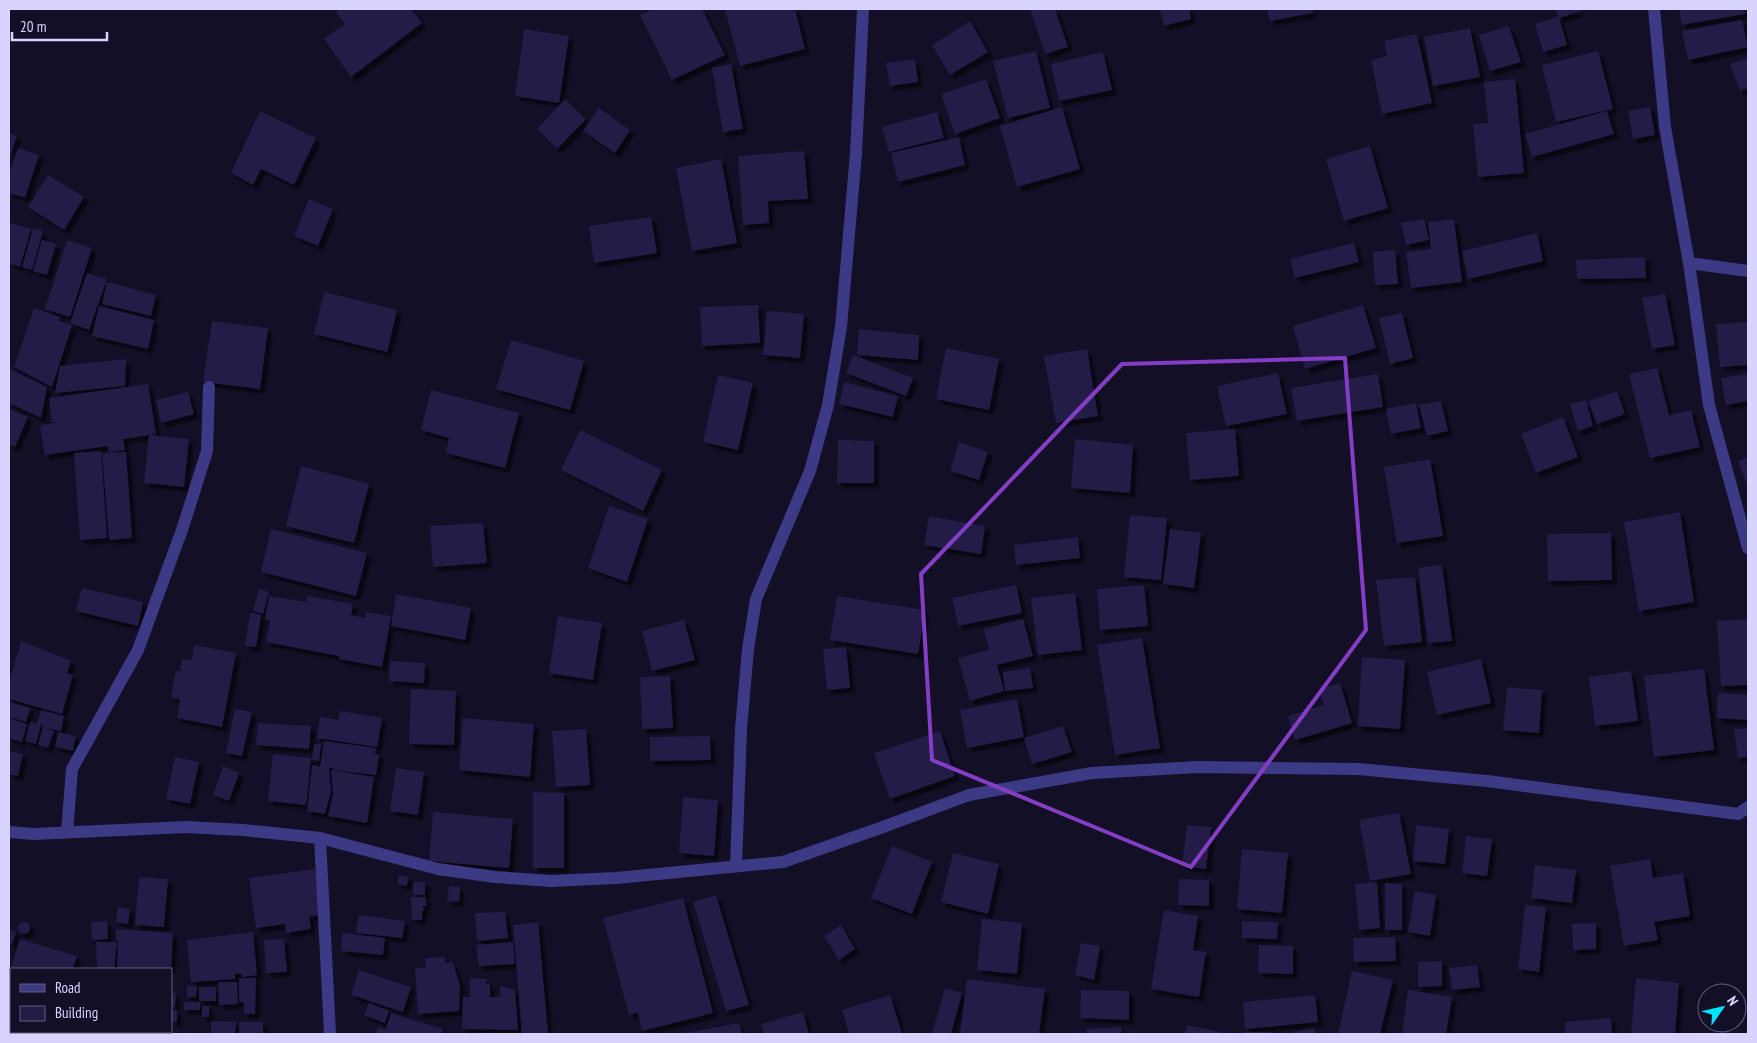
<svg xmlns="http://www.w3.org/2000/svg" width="1757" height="1043" viewBox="0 0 1757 1043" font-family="'PT Sans Narrow',sans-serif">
	<defs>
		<filter id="shadow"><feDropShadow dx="4.5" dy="4.5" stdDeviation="1" flood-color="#0009"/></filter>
	</defs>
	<rect width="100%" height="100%" fill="#130f26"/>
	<!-- building -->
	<g fill="#241b47" filter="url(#shadow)">
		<path d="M341,9H411L422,23L351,77L324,39L345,24L336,12Z"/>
		<path d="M653,9H702L725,55L672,80L640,15Z"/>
		<path d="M725,9H795L805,49L740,66Z"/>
		<path d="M1030,9H1055L1068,47L1045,54Z"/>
		<path d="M1160,9H1189L1191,19L1164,26Z"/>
		<path d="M1267,9H1312L1313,13L1270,21Z"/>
		<path d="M1555,9H1580L1581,11L1559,18L1567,45L1543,52L1535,24L1558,17Z"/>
		<path d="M1679,9H1744L1745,14L1682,25Z"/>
		<path d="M1742,20L1748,47L1688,60L1682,31Z"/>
		<path d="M970,21L988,52L950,75L932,45Z"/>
		<path d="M1509,26L1521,62L1490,71L1479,35Z"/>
		<path d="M1470,28L1480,77L1433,86L1424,37Z"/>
		<path d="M524,29L569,36L559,103L515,96Z"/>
		<path d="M1417,34L1432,103L1382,114L1371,60L1387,56L1384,41Z"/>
		<path d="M1036,51L1050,108L1008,118L993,61Z"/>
		<path d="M1598,51L1613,109L1556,122L1542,65Z"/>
		<path d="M1103,52L1112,90L1059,101L1051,64Z"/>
		<path d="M1748,58V88L1740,91L1730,64Z"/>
		<path d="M915,59L918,82L890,86L886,63Z"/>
		<path d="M731,64L743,129L723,132L712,68Z"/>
		<path d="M986,79L1000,118L955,134L941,94Z"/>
		<path d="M1515,79L1524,173L1478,177L1473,124L1488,123L1484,82Z"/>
		<path d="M565,99L586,119L557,149L537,129Z"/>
		<path d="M1062,107L1080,169L1017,187L1000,126Z"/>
		<path d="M1650,107L1655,135L1633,139L1628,111Z"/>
		<path d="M599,108L630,130L615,153L583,131Z"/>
		<path d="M260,111L316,138L294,185L261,169L253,185L231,173Z"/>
		<path d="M1607,111L1614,134L1532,157L1525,134Z"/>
		<path d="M937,112L944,138L889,152L882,127Z"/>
		<path d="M9,133L17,136L9,158Z"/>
		<path d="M959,137L965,165L898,182L891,153Z"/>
		<path d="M1370,146L1388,208L1344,221L1326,159Z"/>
		<path d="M18,148L39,155L25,198L9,193V174Z"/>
		<path d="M804,151L808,199L768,201L769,223L743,225L738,156Z"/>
		<path d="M721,159L737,243L692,251L676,168Z"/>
		<path d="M48,175L84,197L64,230L28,207Z"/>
		<path d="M309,199L333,209L318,246L294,236Z"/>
		<path d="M651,217L657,253L594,263L589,226Z"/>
		<path d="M1424,219L1429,240L1406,245L1401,223Z"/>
		<path d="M1454,219L1462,282L1411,288L1406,252L1431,249L1428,222Z"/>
		<path d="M11,223L31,229L20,267L9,263V232Z"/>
		<path d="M33,228L43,231L32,270L22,267Z"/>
		<path d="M1537,233L1543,261L1468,279L1462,251Z"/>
		<path d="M42,240L56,244L47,275L33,271Z"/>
		<path d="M67,240L92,248L70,317L45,309Z"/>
		<path d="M1354,243L1359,262L1295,278L1290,259Z"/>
		<path d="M1395,250L1398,284L1375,285L1373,252Z"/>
		<path d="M1645,257L1646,278L1577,279L1576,260Z"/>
		<path d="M87,273L107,279L89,330L70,323Z"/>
		<path d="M107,282L156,295L151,316L102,304Z"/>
		<path d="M324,292L397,310L387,352L314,334Z"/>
		<path d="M1665,294L1675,345L1652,349L1642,298Z"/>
		<path d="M758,305L760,343L702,346L700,307Z"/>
		<path d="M1363,305L1376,348L1305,369L1293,326Z"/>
		<path d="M99,306L154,320L148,349L92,336Z"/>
		<path d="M34,308L60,317L59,321L72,325L52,387L14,367Z"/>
		<path d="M767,311L804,314L800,358L763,355Z"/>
		<path d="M1402,313L1413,358L1390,364L1379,318Z"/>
		<path d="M212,321L268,328L260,389L203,382Z"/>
		<path d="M1748,322V365L1720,367L1716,324Z"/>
		<path d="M859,329L919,335L918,360L857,355Z"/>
		<path d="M511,340L584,361L570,410L496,389Z"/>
		<path d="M946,348L999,359L989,410L936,399Z"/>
		<path d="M1087,349L1098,416L1056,423L1044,356Z"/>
		<path d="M853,355L913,378L906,396L846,373Z"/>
		<path d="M126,359L125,386L55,393L60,366Z"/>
		<path d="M1657,368L1669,415L1691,410L1700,447L1650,458L1629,374Z"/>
		<path d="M9,369L47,387L41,418L9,403Z"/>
		<path d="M1278,373L1287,414L1226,426L1217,386Z"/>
		<path d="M1378,374L1383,407L1297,421L1291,388Z"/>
		<path d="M1748,374V401L1726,405L1721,378Z"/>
		<path d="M718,375L753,383L738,450L703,442Z"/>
		<path d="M844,382L898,396L893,417L839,404Z"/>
		<path d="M148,384L156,434L123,439L125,450L109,452L108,446L45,455L40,425L61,422H52L49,398Z"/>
		<path d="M431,390L519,413L505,468L446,453L449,438L421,430Z"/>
		<path d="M1617,391L1625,414L1597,424L1588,401Z"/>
		<path d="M188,392L194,414L161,423L156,400Z"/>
		<path d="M1586,400L1593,426L1578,431L1570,404Z"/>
		<path d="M1441,401L1448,431L1427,436L1419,405Z"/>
		<path d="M1416,403L1421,428L1391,434L1386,409Z"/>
		<path d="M9,409L28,417L15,447L9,444Z"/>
		<path d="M1563,417L1578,457L1536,473L1521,434Z"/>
		<path d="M1235,429L1239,476L1190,480L1186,433Z"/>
		<path d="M580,430L662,470L643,511L561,470Z"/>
		<path d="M149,435L189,439L184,487L144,483Z"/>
		<path d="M1075,439L1133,445L1130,493L1071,488Z"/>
		<path d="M838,440L874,441V483H837Z"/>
		<path d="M959,442L988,452L979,480L950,471Z"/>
		<path d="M101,451L107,538L80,540L74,453Z"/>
		<path d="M126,452L132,538L109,540L102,453Z"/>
		<path d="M1748,457V487L1738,461Z"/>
		<path d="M1430,459L1443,536L1397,543L1384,467Z"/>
		<path d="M301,466L369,484L354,543L286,526Z"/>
		<path d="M609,506L648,519L627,582L588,568Z"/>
		<path d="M1680,512L1694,602L1639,611L1624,522Z"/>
		<path d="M1130,515L1167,518L1161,580L1124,577Z"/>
		<path d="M929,516L985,526L981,554L924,545Z"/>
		<path d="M483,523L487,563L433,567L430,526Z"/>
		<path d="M271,529L367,553L356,596L261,572Z"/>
		<path d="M1170,529L1201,533L1194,588L1163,584Z"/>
		<path d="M1611,533L1612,580L1548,581L1547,534Z"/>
		<path d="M1078,537L1080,558L1016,565L1014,545Z"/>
		<path d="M1442,565L1452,641L1428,643L1418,568Z"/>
		<path d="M1415,577L1422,642L1384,646L1376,580Z"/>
		<path d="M1016,585L1022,613L958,626L952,598Z"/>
		<path d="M1144,585L1148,626L1100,630L1097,589Z"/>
		<path d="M82,588L143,602L138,626L76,611Z"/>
		<path d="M259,589L269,592L263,614L253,611Z"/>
		<path d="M1075,593L1082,650L1038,655L1031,598Z"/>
		<path d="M396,594L471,608L465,640L391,626Z"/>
		<path d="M269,596L306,602L307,596L353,604L351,615L365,618L366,612L391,616L382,667L339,659V656L266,642L270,620L265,619Z"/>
		<path d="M837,596L925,610L918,654L830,640Z"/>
		<path d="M250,613L261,615L256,647L245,646Z"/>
		<path d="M558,616L602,623L593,680L549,673Z"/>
		<path d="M1023,619L1033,656L997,665L1004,691L970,701L958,658L989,650L984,629Z"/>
		<path d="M1748,619V685L1721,686L1717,621Z"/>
		<path d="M684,620L695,660L652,671L642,631Z"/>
		<path d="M1142,638L1160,748L1115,755L1097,645Z"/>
		<path d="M21,641L71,661L67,673L73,675L62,714L9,699V683Z"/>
		<path d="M194,645L236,653L222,727L177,718L180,700L171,697L176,671H180L182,659L192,660Z"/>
		<path d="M846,647L850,688L827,690L823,649Z"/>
		<path d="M1362,657L1405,660L1400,729L1358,726Z"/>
		<path d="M1481,659L1491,703L1437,715L1427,672Z"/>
		<path d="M390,661L425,663L424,683L389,681Z"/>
		<path d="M1030,668L1033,688L1005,691L1003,672Z"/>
		<path d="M1704,669L1714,750L1654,757L1644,676Z"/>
		<path d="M1631,671L1638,721L1595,726L1589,677Z"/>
		<path d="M670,676L673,728L642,729L640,677Z"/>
		<path d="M1340,683L1352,723L1295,740L1288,716L1324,705L1319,689Z"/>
		<path d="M1507,687L1542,690L1539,733L1503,730Z"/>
		<path d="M411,689L456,691L454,745L409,744Z"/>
		<path d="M1718,693L1748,695V720L1717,718Z"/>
		<path d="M1017,699L1024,737L967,748L960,710Z"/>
		<path d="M10,702L30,708L26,722L9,717Z"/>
		<path d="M235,709L252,712L242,756L226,753Z"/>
		<path d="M41,710L64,716L61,731L42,727L43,725L41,724L36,744L25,741L30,722L37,724Z"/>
		<path d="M340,711L382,718L377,747L317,738L320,717L338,720Z"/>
		<path d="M9,718L27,724L22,742L9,738Z"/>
		<path d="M463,718L534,724L530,777L459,770Z"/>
		<path d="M258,723L311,726L309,749L256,745Z"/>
		<path d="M1063,726L1072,752L1032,764L1024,738Z"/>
		<path d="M43,727L54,731L48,748L38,745Z"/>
		<path d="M1748,728V757L1738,758L1734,729Z"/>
		<path d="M586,729L590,785L556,787L552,731Z"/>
		<path d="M940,731L955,776L890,799L874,753Z"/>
		<path d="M58,732L76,736L73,751L55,747Z"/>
		<path d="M710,736L711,760L650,761V737Z"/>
		<path d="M324,741L376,748L375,754H379L376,775L333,770L334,768H329L331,791L325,814L307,811L312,765L320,767Z"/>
		<path d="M314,744H321L319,761L312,760Z"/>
		<path d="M9,751L23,754L18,776L9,774Z"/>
		<path d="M273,754L311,758L306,805L268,801Z"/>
		<path d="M175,757L199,762L190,804L166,799Z"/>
		<path d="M223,766L239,773L229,801L213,795Z"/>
		<path d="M396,768L424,772L418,815L390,811Z"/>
		<path d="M331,770L374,777L367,823L328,816L333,794Z"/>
		<path d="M533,792L564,793V868H533Z"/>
		<path d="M683,797L718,800L714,856L679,853Z"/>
		<path d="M433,812L513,819L509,868L429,861Z"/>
		<path d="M1399,813L1411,874L1370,881L1359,820Z"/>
		<path d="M1187,825L1211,827L1206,869L1182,866Z"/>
		<path d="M1416,825L1449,829L1445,864L1413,861Z"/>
		<path d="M1466,836L1492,839L1487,876L1462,873Z"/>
		<path d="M892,846L932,862L912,914L871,898Z"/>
		<path d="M1242,849L1288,853L1282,913L1237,909Z"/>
		<path d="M953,853L999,864L988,914L941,902Z"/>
		<path d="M1650,859L1653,878L1683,873L1690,916L1654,922L1658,940L1624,946L1610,866Z"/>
		<path d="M1535,865L1576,870L1572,903L1531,898Z"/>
		<path d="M315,869L322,915L309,917L311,929L286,933L285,924L256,928L249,878Z"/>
		<path d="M399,875L408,877L407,886L397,884Z"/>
		<path d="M139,877L168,879L164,927L135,925Z"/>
		<path d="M1179,879L1209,880V906L1178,905Z"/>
		<rect x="413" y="882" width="12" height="13"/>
		<path d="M1377,882L1380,928L1359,930L1355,884Z"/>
		<path d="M1385,883L1402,884V930H1385Z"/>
		<path d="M449,886L460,887L459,902L447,901Z"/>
		<path d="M1415,891L1436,895L1430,936L1408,932Z"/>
		<path d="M716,895L749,1005L726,1011L693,902Z"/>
		<path d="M411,897H426V906H423L424,911H422V920H412Z"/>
		<path d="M683,898L713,1013L642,1031L638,1013L629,1015L603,918Z"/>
		<path d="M1525,905L1546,907L1539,972L1518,969Z"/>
		<path d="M118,907L130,909L128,924L116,922Z"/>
		<path d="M1164,910L1198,916L1193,950L1206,952L1199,997L1151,989Z"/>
		<path d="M505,912L508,938L477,941L475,913Z"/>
		<path d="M359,915L405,921L402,938L356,933Z"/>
		<path d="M982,919L1022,923L1017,974L977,970Z"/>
		<path d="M107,921L108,939L92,940L91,922Z"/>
		<path d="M1242,921L1278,922L1277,939L1242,938Z"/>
		<circle cx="24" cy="928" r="6"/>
		<path d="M538,922L548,1034H522L513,925Z"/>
		<path d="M1596,923V949L1573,950L1572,924Z"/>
		<path d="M841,925L855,949L839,960L824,936Z"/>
		<path d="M116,929L173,933L171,969H117L118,940H116Z"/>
		<path d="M9,930L16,932L12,944L9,943Z"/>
		<path d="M253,932L257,975L242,977V974H235V979L191,982L187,940Z"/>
		<path d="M342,933L385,938L383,955L341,951Z"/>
		<path d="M1395,937L1396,961L1354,962L1353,938Z"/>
		<path d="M20,939L77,956L73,969L11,968Z"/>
		<path d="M284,939L287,972L266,973L264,940Z"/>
		<path d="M96,942H117L114,969H97Z"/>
		<path d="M513,942L515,964L479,966L476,945Z"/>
		<path d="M1081,943L1100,946L1094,980L1075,975Z"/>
		<path d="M1259,945L1293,946V974L1258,973Z"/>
		<path d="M445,957V963L453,962L460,986L459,1011L418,1014L415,968H426L425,958Z"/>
		<path d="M1442,961V986L1418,987V962Z"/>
		<path d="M1477,965L1480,987L1452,990L1449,968Z"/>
		<path d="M359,970L411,987L403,1012L351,995Z"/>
		<path d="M1352,971L1393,980L1380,1034H1338Z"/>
		<path d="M239,978H256L255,1014H244V1002H239Z"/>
		<path d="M470,978L487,979L486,984H490V997H500V986L515,990L518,1030L462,1029L463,997H470Z"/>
		<path d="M1636,978L1679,983L1675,1034H1631Z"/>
		<path d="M967,979L1045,989L1039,1034H960Z"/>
		<path d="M218,982H237L238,1004L219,1005Z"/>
		<path d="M187,986H197L196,997H187Z"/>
		<rect x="199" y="987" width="17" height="14"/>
		<path d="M945,988L962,993L951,1034H932Z"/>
		<path d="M1081,990L1129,991V1020L1080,1018Z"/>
		<path d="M1408,990L1452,997L1446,1034H1402Z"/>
		<path d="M171,993H176L175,1007H171Z"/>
		<path d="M890,995L902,1034H849L842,1010Z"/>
		<path d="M1315,995L1318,1022L1245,1029L1243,1002Z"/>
		<rect x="184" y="1002" width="16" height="8"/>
		<path d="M369,1003L389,1011L385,1023L364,1015Z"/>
		<rect x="202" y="1006" width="7" height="11"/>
		<rect x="171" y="1010" width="6" height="12"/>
		<path d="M803,1012L809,1034H764L761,1024Z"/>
		<path d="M391,1013L443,1029L441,1034H376L378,1027L386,1029Z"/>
		<path d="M1611,1018L1612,1034H1566L1565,1022Z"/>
		<path d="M211,1021L236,1022L235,1034H211Z"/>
		<rect x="239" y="1022" width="24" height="12"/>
		<path d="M739,1023L742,1034H686V1033Z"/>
		<path d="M1187,1025L1225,1033V1034H1185Z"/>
		<path d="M1121,1027V1034H1086V1029Z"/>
		<path d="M1314,1028L1316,1034H1291V1033Z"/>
		<rect x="1244" y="1032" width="27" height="2"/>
	</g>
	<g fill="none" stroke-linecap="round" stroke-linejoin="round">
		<!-- street -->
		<g stroke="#3d3a85" stroke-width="12">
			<path d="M1654,9L1665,127L1689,263L1748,271"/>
			<path d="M1689,263L1709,405L1748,548"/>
			<path d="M9,832L34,834L186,827L243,830L320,838L438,869L495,877L551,881L616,878L783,862L883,827L969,795L1092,773L1198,767L1358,769L1487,781L1738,814L1748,807"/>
			<path d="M67,832L72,769L138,650L183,527L207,451L209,387"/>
			<path d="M320,838L330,1034"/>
			<path d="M736,866L741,729L748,649L756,599L810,471L828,405L841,327L856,153L863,9"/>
		</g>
	</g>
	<!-- marked area -->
	<path fill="none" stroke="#843dc5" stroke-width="4" stroke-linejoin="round" d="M1345,358L1366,630L1191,867L932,760L921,574L1122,364Z"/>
	<!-- border -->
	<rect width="1757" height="1043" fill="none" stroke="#d9d4ff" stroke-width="20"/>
	<!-- legend -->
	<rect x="10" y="968" width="162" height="65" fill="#130f26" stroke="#625e7d"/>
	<rect x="20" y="984" width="25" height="8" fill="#3d3a85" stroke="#625e7d"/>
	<text x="55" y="993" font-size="15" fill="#d9d4ff">Road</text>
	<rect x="20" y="1006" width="25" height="15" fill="#241b47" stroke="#625e7d"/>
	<text x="55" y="1018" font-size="15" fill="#d9d4ff">Building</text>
	<!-- north arrow -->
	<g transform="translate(1722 1008) rotate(56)"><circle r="24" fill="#130f26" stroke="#625e7d"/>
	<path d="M0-4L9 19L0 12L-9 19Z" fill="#00e5ff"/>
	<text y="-8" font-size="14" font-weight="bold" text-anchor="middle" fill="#d9d4ff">N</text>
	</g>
	<!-- scale -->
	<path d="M12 32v8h95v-8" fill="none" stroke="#d9d4ff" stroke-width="2.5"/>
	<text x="20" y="32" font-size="15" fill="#d9d4ff" stroke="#130f26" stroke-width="4" paint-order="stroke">20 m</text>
</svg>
